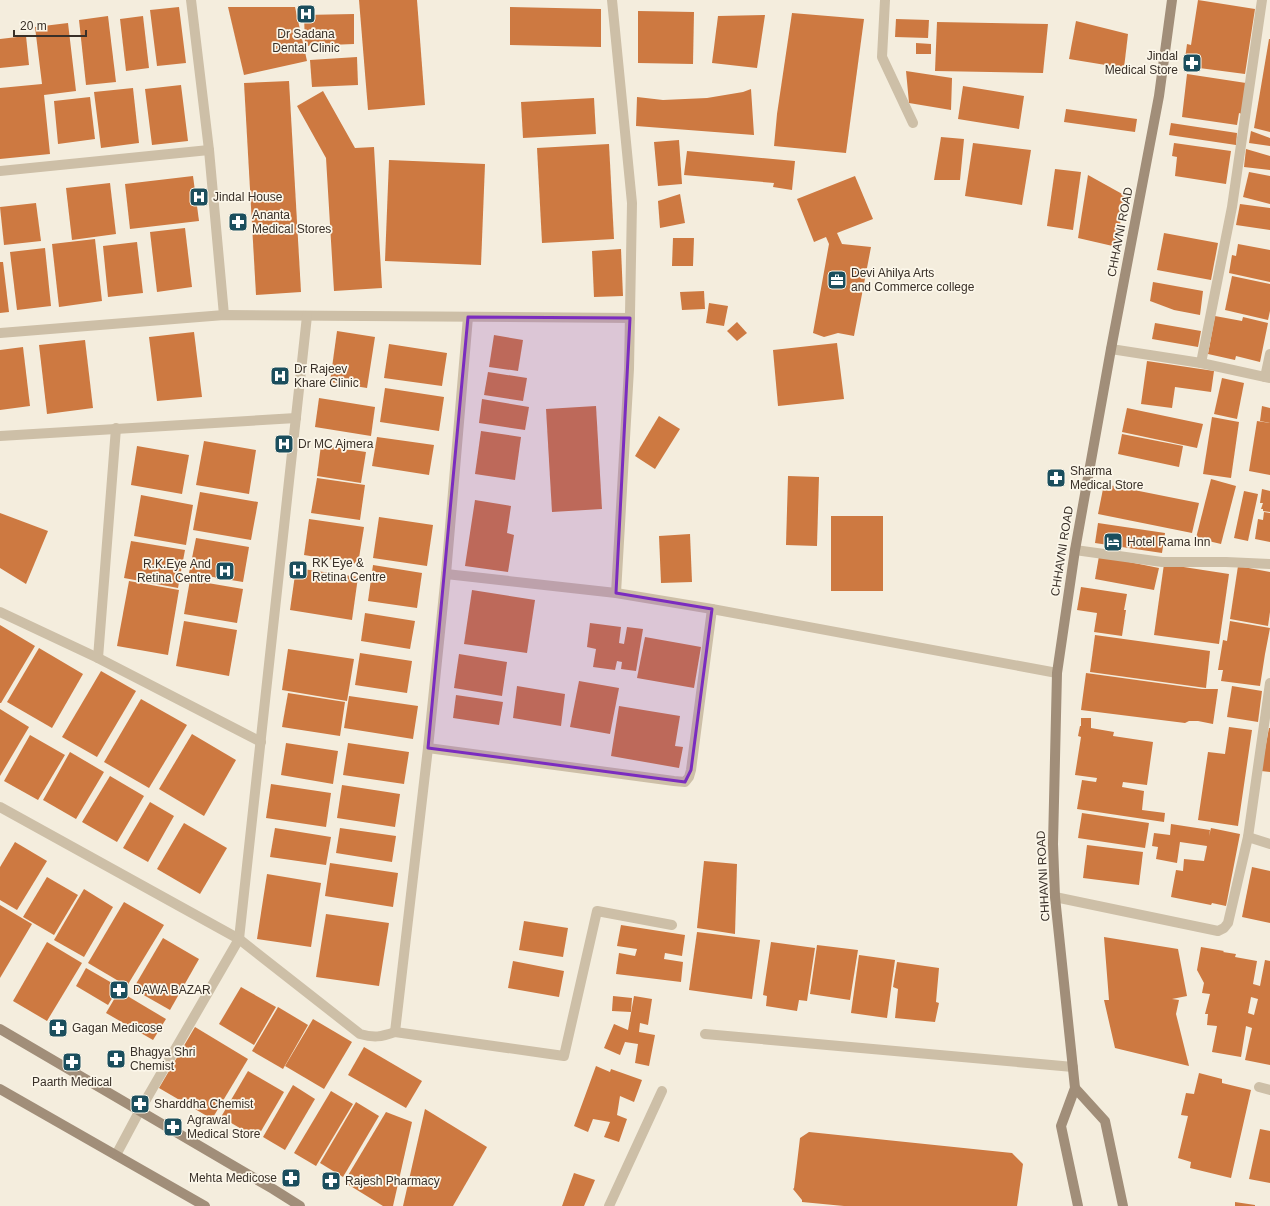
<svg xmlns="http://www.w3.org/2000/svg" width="1270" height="1206" viewBox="0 0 1270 1206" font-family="Helvetica,sans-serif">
	<rect width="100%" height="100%" fill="#f4eddd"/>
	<!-- building -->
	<g fill="#cd7941" fill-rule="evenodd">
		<path d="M359,0H417L425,105L368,110Z"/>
		<path d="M1198,0L1255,9L1245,74L1184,66L1187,44L1191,45Z"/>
		<path d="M179,7L186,63L157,66L150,10Z"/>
		<path d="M228,7H295L307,61L244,75Z"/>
		<path d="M510,7L601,9V47L510,45Z"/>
		<path d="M638,11L694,12L693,64L638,63Z"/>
		<path d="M792,13L864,19L846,153L774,146L777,114Z"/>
		<path d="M354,14V44L305,46L304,15Z"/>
		<path d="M765,15L757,68L712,63L718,16Z"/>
		<path d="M108,16L116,82L86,85L79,20Z"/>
		<path d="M143,16L149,68L126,71L120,19Z"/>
		<path d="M896,19L929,20L928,38L895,37Z"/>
		<path d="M1076,21L1128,34L1124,68L1069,59Z"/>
		<path d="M937,22L1048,24L1043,73L935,71Z"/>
		<path d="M68,23L76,91L44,95L50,154L0,159V88L42,84L35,27Z"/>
		<path d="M26,36L29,65L0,68V39Z"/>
		<path d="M1269,39H1270V132L1254,128Z"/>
		<path d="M916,43L931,44V54H916Z"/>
		<path d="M357,57L358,85L312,87L310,60Z"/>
		<path d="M906,71L952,78L951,110L909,103Z"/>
		<path d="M1187,74L1246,83L1242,114L1239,113L1237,125L1182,117Z"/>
		<path d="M289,81L301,292L256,295L244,83Z"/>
		<path d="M181,85L188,141L152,145L145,89Z"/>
		<path d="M963,86L1024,96L1019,129L958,119Z"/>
		<path d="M133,88L139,143L101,148L94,92Z"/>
		<path d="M751,89L754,135L636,126L637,97L663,100L707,98L743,92Z"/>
		<path d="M323,91L355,148L374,147L382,288L334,291L326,158L297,106Z"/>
		<path d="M90,97L95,139L58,144L54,101Z"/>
		<path d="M594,98L596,134L523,138L521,102Z"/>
		<path d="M1066,109L1137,119L1135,132L1064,122Z"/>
		<path d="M1171,123L1237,133L1236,145L1169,135Z"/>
		<path d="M1251,131L1270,138V146L1249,143Z"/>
		<path d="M941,137L964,139L960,180H934Z"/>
		<path d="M679,140L682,184L658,186L654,142Z"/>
		<path d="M973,143L1031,150L1022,205L965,196Z"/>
		<path d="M1174,143L1231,151L1226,184L1175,176L1177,157L1172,156Z"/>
		<path d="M609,144L614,239L542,243L537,148Z"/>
		<path d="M1246,149L1270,156V170L1244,167Z"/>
		<path d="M687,151L795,161L792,190L773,187L774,183L684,175Z"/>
		<path d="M389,160L485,164L481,265L385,261Z"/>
		<path d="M1055,169L1081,172L1073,230L1047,226Z"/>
		<path d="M1249,172L1270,176V204L1243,197Z"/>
		<path d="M1088,175L1124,195L1117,247L1078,238Z"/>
		<path d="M193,176L199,221L130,229L125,184Z"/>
		<path d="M855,176L873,219L837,233L842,244L871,247L854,336L838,333L824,337L813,333L829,244L826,237L814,242L797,199Z"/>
		<path d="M110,183L116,234L72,240L66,188Z"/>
		<path d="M680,194L685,223L660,228L658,201Z"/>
		<path d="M36,203L41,241L4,245L0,207Z"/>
		<path d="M1240,204L1270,208V230L1236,225Z"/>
		<path d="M185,228L192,287L157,292L150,232Z"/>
		<path d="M1164,233L1218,243L1211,280L1157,270Z"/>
		<path d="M673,238H694L693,266H672Z"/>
		<path d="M95,239L102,301L59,307L52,244Z"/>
		<path d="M137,242L143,293L108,297L103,246Z"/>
		<path d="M1238,244L1270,250V282L1229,273L1232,255L1236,256Z"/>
		<path d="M45,248L51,306L17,310L10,252Z"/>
		<path d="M621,249L623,296L594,297L592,251Z"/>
		<path d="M0,262H3L9,312L0,313Z"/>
		<path d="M1232,276L1270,284V311L1268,320L1225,310Z"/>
		<path d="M1153,282L1203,291L1200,315L1174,310L1150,301Z"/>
		<path d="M704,291L705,309L682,310L680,292Z"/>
		<path d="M709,303L728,306L724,326L706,323Z"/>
		<path d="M1215,316L1242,321L1243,317L1268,323L1260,362L1236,356L1235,360L1208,354Z"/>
		<path d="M737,322L747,333L737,341L727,331Z"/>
		<path d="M1155,323L1201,331L1198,347L1152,339Z"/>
		<path d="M337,331L375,337L367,388L330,382Z"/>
		<path d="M194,332L202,397L157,401L149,337Z"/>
		<path d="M494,335L523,340L518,371L489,367Z"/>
		<path d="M85,340L93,408L47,414L39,345Z"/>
		<path d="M837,343L844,399L778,406L773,350Z"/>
		<path d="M389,344L447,353L442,386L384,378Z"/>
		<path d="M23,347L30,406L0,410V350Z"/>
		<path d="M1147,361L1214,371L1211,392L1175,387L1172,408L1141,404Z"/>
		<path d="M488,372L527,378L523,401L484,395Z"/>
		<path d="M1222,378L1244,383L1237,419L1214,414Z"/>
		<path d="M385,388L444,397L439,431L380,422Z"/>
		<path d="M319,398L375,407L371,436L315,427Z"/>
		<path d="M482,399L529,407L525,430L479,423Z"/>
		<path d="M596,406L602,509L552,512L546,409Z"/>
		<path d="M1262,406L1270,408V423L1260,421Z"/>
		<path d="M1127,408L1203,424L1197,448L1122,432Z"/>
		<path d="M659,416L680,429L655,469L635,456Z"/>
		<path d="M1212,417L1239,422L1231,478L1203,474Z"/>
		<path d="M1257,421L1270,423V475L1249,471Z"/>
		<path d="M481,431L521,437L515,480L475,474Z"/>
		<path d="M1122,434L1183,446L1179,467L1118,454Z"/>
		<path d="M377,437L434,445L429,475L372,466Z"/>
		<path d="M204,441L256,450L249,494L196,485Z"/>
		<path d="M321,445L366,452L361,483L317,476Z"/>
		<path d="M137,446L189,455L182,494L131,485Z"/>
		<path d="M788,476L819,477L817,546L786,545Z"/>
		<path d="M317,478L365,485L360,520L311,513Z"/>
		<path d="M1211,479L1236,486L1221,544L1196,538Z"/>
		<path d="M1104,484L1199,503L1192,533L1098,514Z"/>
		<path d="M1262,489L1270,491V512L1263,511V509H1261L1263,503H1260Z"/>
		<path d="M1244,491L1258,494L1248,541L1234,538Z"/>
		<path d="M200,492L258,502L251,540L193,530Z"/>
		<path d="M141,495L193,505L186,545L134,536Z"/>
		<path d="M475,500L511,506L507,533L514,535L508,572L465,566Z"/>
		<path d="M1264,512L1270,513V542L1255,539L1258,519L1263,520Z"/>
		<path d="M0,513L48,531L26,584L0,568Z"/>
		<rect x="831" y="516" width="52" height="75"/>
		<path d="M379,517L433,525L427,566L373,558Z"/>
		<path d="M309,519L364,527L358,564L304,555Z"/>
		<path d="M1098,523L1165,533L1162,553L1095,543Z"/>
		<path d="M690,534L692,582L661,583L659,536Z"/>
		<path d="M196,538L249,547L243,582L189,573Z"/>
		<path d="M131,541L185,550L178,588L124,578Z"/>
		<path d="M1099,556L1159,568L1154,590L1095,579Z"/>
		<path d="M1164,564L1229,574L1219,644L1154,635Z"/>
		<path d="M373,565L422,573L417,608L368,601Z"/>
		<path d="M1238,566L1270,572V612L1268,626L1230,619Z"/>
		<path d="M296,568L358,577L352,620L290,610Z"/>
		<path d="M190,580L243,589L237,623L184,614Z"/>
		<path d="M129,581L179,590L168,655L117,646Z"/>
		<path d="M1081,587L1127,594L1124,610H1126L1122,636L1094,632L1097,613L1077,610Z"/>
		<path d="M472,590L535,600L527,653L464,644Z"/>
		<path d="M365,613L415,621L410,649L361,641Z"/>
		<path d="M184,621L237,630L229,676L176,666Z"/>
		<path d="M1230,621L1270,628L1265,654L1260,686L1221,681L1223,670H1218L1223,640L1227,641Z"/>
		<path d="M590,623L621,627L619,643L624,644L627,627L643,629L636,671L621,669L622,662L617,661L615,670L593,667L596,649L587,647Z"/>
		<path d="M0,625L35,646L1,703H0Z"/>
		<path d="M1095,635L1210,651L1206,688L1090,672Z"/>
		<path d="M645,637L701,647L694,688L637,678Z"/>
		<path d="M39,648L83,674L52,728L7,702Z"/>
		<path d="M288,649L354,659L347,701L282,690Z"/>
		<path d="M360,653L412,661L407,693L355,685Z"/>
		<path d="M459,654L507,662L502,696L454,688Z"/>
		<path d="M101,671L136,691L97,757L62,737Z"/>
		<path d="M1086,673L1202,689H1218L1213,724L1198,721H1189L1185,723L1081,710Z"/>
		<path d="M579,681L619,688L610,734L570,727Z"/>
		<path d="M517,686L565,694L561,726L513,718Z"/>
		<path d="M1232,686L1262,691L1258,722L1227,717Z"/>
		<path d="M288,693L345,702L340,736L282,727Z"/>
		<path d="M456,695L503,702L499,725L453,718Z"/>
		<path d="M349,696L418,706L413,739L344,728Z"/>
		<path d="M141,699L187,725L149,788L104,762Z"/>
		<path d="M619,706L680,716L675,746L683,747L679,768L611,756Z"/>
		<path d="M0,709L29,727L0,776Z"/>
		<path d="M1081,718H1091V728L1114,732L1113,736L1153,742L1147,785L1123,782L1122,787L1144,791L1142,810L1165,813L1164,822L1077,809L1082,780L1096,782L1097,778L1075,775L1081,737L1078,736L1080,726H1081Z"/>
		<path d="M1229,727L1252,730L1238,826L1198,820L1208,752L1225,754Z"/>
		<path d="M1269,728H1270V772L1261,771Z"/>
		<path d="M192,734L236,760L204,816L159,789Z"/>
		<path d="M30,735L65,755L38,800L4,781Z"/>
		<path d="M286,743L338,751L333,784L281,775Z"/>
		<path d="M348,743L409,752L404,784L343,775Z"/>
		<path d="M70,752L104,772L76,819L43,800Z"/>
		<path d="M110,776L144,796L117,842L82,822Z"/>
		<path d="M271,784L331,793L326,827L266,818Z"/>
		<path d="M342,785L400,794L395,827L337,818Z"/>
		<path d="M150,802L174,816L148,862L123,848Z"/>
		<path d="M1082,813L1149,823L1145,848L1078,838Z"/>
		<path d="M184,823L227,848L200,894L157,869Z"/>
		<path d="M1171,824L1210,830L1209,836L1211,828L1240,834L1226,906L1212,903L1211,905L1171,897L1176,870L1183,871L1184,859L1204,861L1207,846L1180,842L1177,863L1156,859L1158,847L1152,846L1154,833L1170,835Z"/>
		<path d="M275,828L331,837L326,865L270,857Z"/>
		<path d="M340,828L396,836L392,862L336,853Z"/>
		<path d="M15,842L47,861L17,910L0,900V867Z"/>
		<path d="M1087,845L1143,852L1139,885L1083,878Z"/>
		<path d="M704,861L737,864L735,934L697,928Z"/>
		<path d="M330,863L398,873L393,907L325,896Z"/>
		<path d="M1252,867L1270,871V923L1242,917Z"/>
		<path d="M267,874L321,883L311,947L257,939Z"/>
		<path d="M47,877L78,895L54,935L23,917Z"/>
		<path d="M84,889L113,907L84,957L54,940Z"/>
		<path d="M124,902L164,925L127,986L88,963Z"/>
		<path d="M0,905L32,924L0,978Z"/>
		<path d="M326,914L389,923L379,986L316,977Z"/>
		<path d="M524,921L568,928L563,957L519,950Z"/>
		<path d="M621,925L685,935L682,956L665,953L664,959L683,962L681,982L616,974L619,953L635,956L637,949L617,946Z"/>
		<path d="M697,932L760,940L752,999L689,990Z"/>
		<path d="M1104,937L1178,949L1187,996L1172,999L1179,1000L1176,1014L1189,1066L1115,1048L1104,1000H1109Z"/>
		<path d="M163,938L199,959L170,1010L133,989Z"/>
		<path d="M47,942L82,963L47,1021L13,1001Z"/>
		<path d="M771,942L815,948L807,1001L799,1000L797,1011L766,1006L767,996L763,995Z"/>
		<path d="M817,945L858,950L850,1000L810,994Z"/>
		<path d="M1201,947L1224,951L1223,952L1236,954L1235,957L1257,961L1253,984L1260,986L1265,960L1270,961V1065L1245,1060L1252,1028L1246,1026L1241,1057L1212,1052L1217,1026L1207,1025L1208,1014H1205L1210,994L1202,993L1204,983L1197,970ZM1251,997L1258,999L1254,1015L1248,1013Z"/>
		<path d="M859,955L895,960L887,1018L851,1013Z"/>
		<path d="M513,961L564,971L559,997L508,988Z"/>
		<path d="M897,962L939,968L936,1002L939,1003L935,1022L895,1018L898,989L893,987Z"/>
		<path d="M86,968L119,987L108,1005L76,986Z"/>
		<path d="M241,987L276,1007L254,1045L219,1024Z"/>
		<path d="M119,991L166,1019L153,1040L106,1013Z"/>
		<path d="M613,996L632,998L631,1012L612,1011Z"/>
		<path d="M634,996L652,999L648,1025L640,1023L639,1032L655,1035L649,1066L635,1063L638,1044L625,1042L620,1055L604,1048L614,1024L628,1030Z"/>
		<path d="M278,1007L308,1025L283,1069L252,1051Z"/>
		<path d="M313,1019L352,1042L324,1089L285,1066Z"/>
		<path d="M195,1027L248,1059L212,1119L159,1088Z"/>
		<path d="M364,1047L422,1081L406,1108L348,1075Z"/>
		<path d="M596,1066L610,1072L611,1069L642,1080L634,1102L620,1096L617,1115L627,1119L619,1142L604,1137L610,1122L593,1119L588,1132L574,1126Z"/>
		<path d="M248,1071L284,1092L257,1138L221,1117Z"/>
		<path d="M1199,1073L1222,1079V1083L1251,1090L1231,1178L1190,1168L1191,1162L1178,1158L1188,1116L1181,1115L1186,1093L1194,1094Z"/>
		<path d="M293,1085L315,1099L285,1150L263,1137Z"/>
		<path d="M331,1091L353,1104L316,1166L294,1153Z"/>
		<path d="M356,1102L379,1116L343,1177L320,1163Z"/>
		<path d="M425,1109L487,1147L453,1206H403Z"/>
		<path d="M386,1112L412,1122L393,1206H383L344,1182Z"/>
		<path d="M1260,1129L1270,1131V1183L1249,1179Z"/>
		<path d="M809,1132L1012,1153L1023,1164L1017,1206H844L802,1202V1200L793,1189L794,1188L800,1138Z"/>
		<path d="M574,1173L595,1180L584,1206H562Z"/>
		<path d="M1235,1202L1255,1205V1206H1235Z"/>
	</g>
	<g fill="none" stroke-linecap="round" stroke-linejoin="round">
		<!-- service -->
		<g stroke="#cdbfa7" stroke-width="10">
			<path d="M1201,363L1232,207L1262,0"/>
			<path d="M1265,377L1270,354"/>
			<path d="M1075,550L1162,562H1226L1270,564"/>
			<path d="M1248,837L1270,844"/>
			<path d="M1055,897L1218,931L1224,928L1228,923L1248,837L1270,683"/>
			<path d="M705,1034L1073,1067"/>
		</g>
		<!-- minor -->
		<g stroke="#cdbfa7" stroke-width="10">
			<path d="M191,0L209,150L224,315"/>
			<path d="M612,0L632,203L629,369L616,593"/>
			<path d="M885,0L882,57L913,123"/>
			<path d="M0,171L209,150"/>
			<path d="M0,333L224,315L630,318"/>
			<path d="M1111,349L1201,363L1270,378"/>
			<path d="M0,436L296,418"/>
			<path d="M446,574L616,593L712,609L1057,673"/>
			<path d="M0,612L98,658L261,742"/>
			<path d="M98,658L116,428"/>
			<path d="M428,748L674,781L685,782L689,777L691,770L712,609"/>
			<path d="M0,807L239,939L360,1034C374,1038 381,1037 395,1032L564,1056L597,911L672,925"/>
			<path d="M395,1032L428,748L446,574L468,317"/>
			<path d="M1259,1087L1270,1090"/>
			<path d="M116,1155L140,1110L239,939L307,316"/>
			<path d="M609,1206L662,1091"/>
		</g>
		<!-- secondary -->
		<g stroke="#a18e79" stroke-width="10">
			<path d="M0,1029L273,1189L300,1206"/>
			<path d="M1075,1088L1105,1121L1123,1206"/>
			<path d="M0,1089L205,1206"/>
			<path d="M1078,1206L1061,1126L1075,1088L1055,897L1053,844L1057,673L1075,550L1111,349L1159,96L1172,0"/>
		</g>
	</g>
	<!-- marked area -->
	<path fill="#7b2cbf" fill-opacity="0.2" stroke="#7b2cbf" stroke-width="3" stroke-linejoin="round" d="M468,317L630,318L616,593L712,609L691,770L685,782L428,748Z"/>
	<!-- icons -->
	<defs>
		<symbol id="hospital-square" viewBox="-11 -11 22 22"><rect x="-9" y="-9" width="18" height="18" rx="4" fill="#1b4e5d" stroke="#fbf6e9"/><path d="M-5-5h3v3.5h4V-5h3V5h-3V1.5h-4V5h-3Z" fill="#fff"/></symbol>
		<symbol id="pharmacy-square" viewBox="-11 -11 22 22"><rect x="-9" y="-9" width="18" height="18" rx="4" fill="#1b4e5d" stroke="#fbf6e9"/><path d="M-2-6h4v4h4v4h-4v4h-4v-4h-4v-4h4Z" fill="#fff"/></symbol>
		<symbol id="office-square" viewBox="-11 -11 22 22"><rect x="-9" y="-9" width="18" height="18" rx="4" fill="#1b4e5d" stroke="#fbf6e9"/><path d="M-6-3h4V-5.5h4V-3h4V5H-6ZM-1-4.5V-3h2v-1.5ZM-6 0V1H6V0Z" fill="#fff"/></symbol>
		<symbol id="hotel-square" viewBox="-11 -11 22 22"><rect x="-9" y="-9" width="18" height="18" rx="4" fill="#1b4e5d" stroke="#fbf6e9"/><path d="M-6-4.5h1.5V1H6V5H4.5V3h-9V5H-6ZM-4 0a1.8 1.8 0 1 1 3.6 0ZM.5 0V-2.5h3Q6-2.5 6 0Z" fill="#fff"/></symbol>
	</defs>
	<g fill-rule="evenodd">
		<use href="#hospital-square" x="295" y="3" width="22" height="22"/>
		<use href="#pharmacy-square" x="1181" y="52" width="22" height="22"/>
		<use href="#hospital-square" x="188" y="186" width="22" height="22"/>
		<use href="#pharmacy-square" x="227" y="211" width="22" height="22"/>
		<use href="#office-square" x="826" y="269" width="22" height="22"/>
		<use href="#hospital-square" x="269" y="365" width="22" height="22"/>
		<use href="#hospital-square" x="273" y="433" width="22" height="22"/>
		<use href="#pharmacy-square" x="1045" y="467" width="22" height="22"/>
		<use href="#hotel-square" x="1102" y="531" width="22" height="22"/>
		<use href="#hospital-square" x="287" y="559" width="22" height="22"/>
		<use href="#hospital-square" x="214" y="560" width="22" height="22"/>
		<use href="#pharmacy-square" x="108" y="979" width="22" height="22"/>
		<use href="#pharmacy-square" x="47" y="1017" width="22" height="22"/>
		<use href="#pharmacy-square" x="105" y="1048" width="22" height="22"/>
		<use href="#pharmacy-square" x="61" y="1051" width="22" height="22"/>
		<use href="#pharmacy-square" x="129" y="1093" width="22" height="22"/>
		<use href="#pharmacy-square" x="162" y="1116" width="22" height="22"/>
		<use href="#pharmacy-square" x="280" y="1167" width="22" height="22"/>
		<use href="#pharmacy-square" x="320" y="1170" width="22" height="22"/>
	</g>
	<g text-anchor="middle" stroke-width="3.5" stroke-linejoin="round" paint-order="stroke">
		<!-- poi labels -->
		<g font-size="12" fill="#393028" stroke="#fbf6e9" text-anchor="start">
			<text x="306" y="38" text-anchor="middle">Dr Sadana<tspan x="306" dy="14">Dental Clinic</tspan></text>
			<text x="1178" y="60" text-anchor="end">Jindal<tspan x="1178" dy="14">Medical Store</tspan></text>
			<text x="213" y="201">Jindal House</text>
			<text x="252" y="219">Ananta<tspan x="252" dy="14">Medical Stores</tspan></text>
			<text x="851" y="277">Devi Ahilya Arts<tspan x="851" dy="14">and Commerce college</tspan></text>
			<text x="294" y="373">Dr Rajeev<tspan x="294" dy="14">Khare Clinic</tspan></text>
			<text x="298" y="448">Dr MC Ajmera</text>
			<text x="1070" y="475">Sharma<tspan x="1070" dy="14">Medical Store</tspan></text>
			<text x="1127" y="546">Hotel Rama Inn</text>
			<text x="312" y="567">RK Eye &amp;<tspan x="312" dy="14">Retina Centre</tspan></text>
			<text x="211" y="568" text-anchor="end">R.K.Eye And<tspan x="211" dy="14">Retina Centre</tspan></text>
			<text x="133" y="994">DAWA BAZAR</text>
			<text x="72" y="1032">Gagan Medicose</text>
			<text x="130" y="1056">Bhagya Shri<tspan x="130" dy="14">Chemist</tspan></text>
			<text x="72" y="1086" text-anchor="middle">Paarth Medical</text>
			<text x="154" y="1108">Sharddha Chemist</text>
			<text x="187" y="1124">Agrawal<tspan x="187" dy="14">Medical Store</tspan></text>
			<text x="277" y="1182" text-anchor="end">Mehta Medicose</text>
			<text x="345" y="1185">Rajesh Pharmacy</text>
		</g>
		<!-- street labels -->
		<g font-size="12" fill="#393028" stroke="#fbf6e9">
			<text transform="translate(1120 232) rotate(-79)" y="4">CHHAVNI ROAD</text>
			<text transform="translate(1062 551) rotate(-81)" y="4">CHHAVNI ROAD</text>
			<text transform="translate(1043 876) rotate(-93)" y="4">CHHAVNI ROAD</text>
		</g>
	</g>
	<!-- scale -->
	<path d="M14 30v6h72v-6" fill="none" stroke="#393028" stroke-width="2"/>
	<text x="20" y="30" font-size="12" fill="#393028" stroke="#fbf6e9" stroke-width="3" paint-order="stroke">20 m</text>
</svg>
